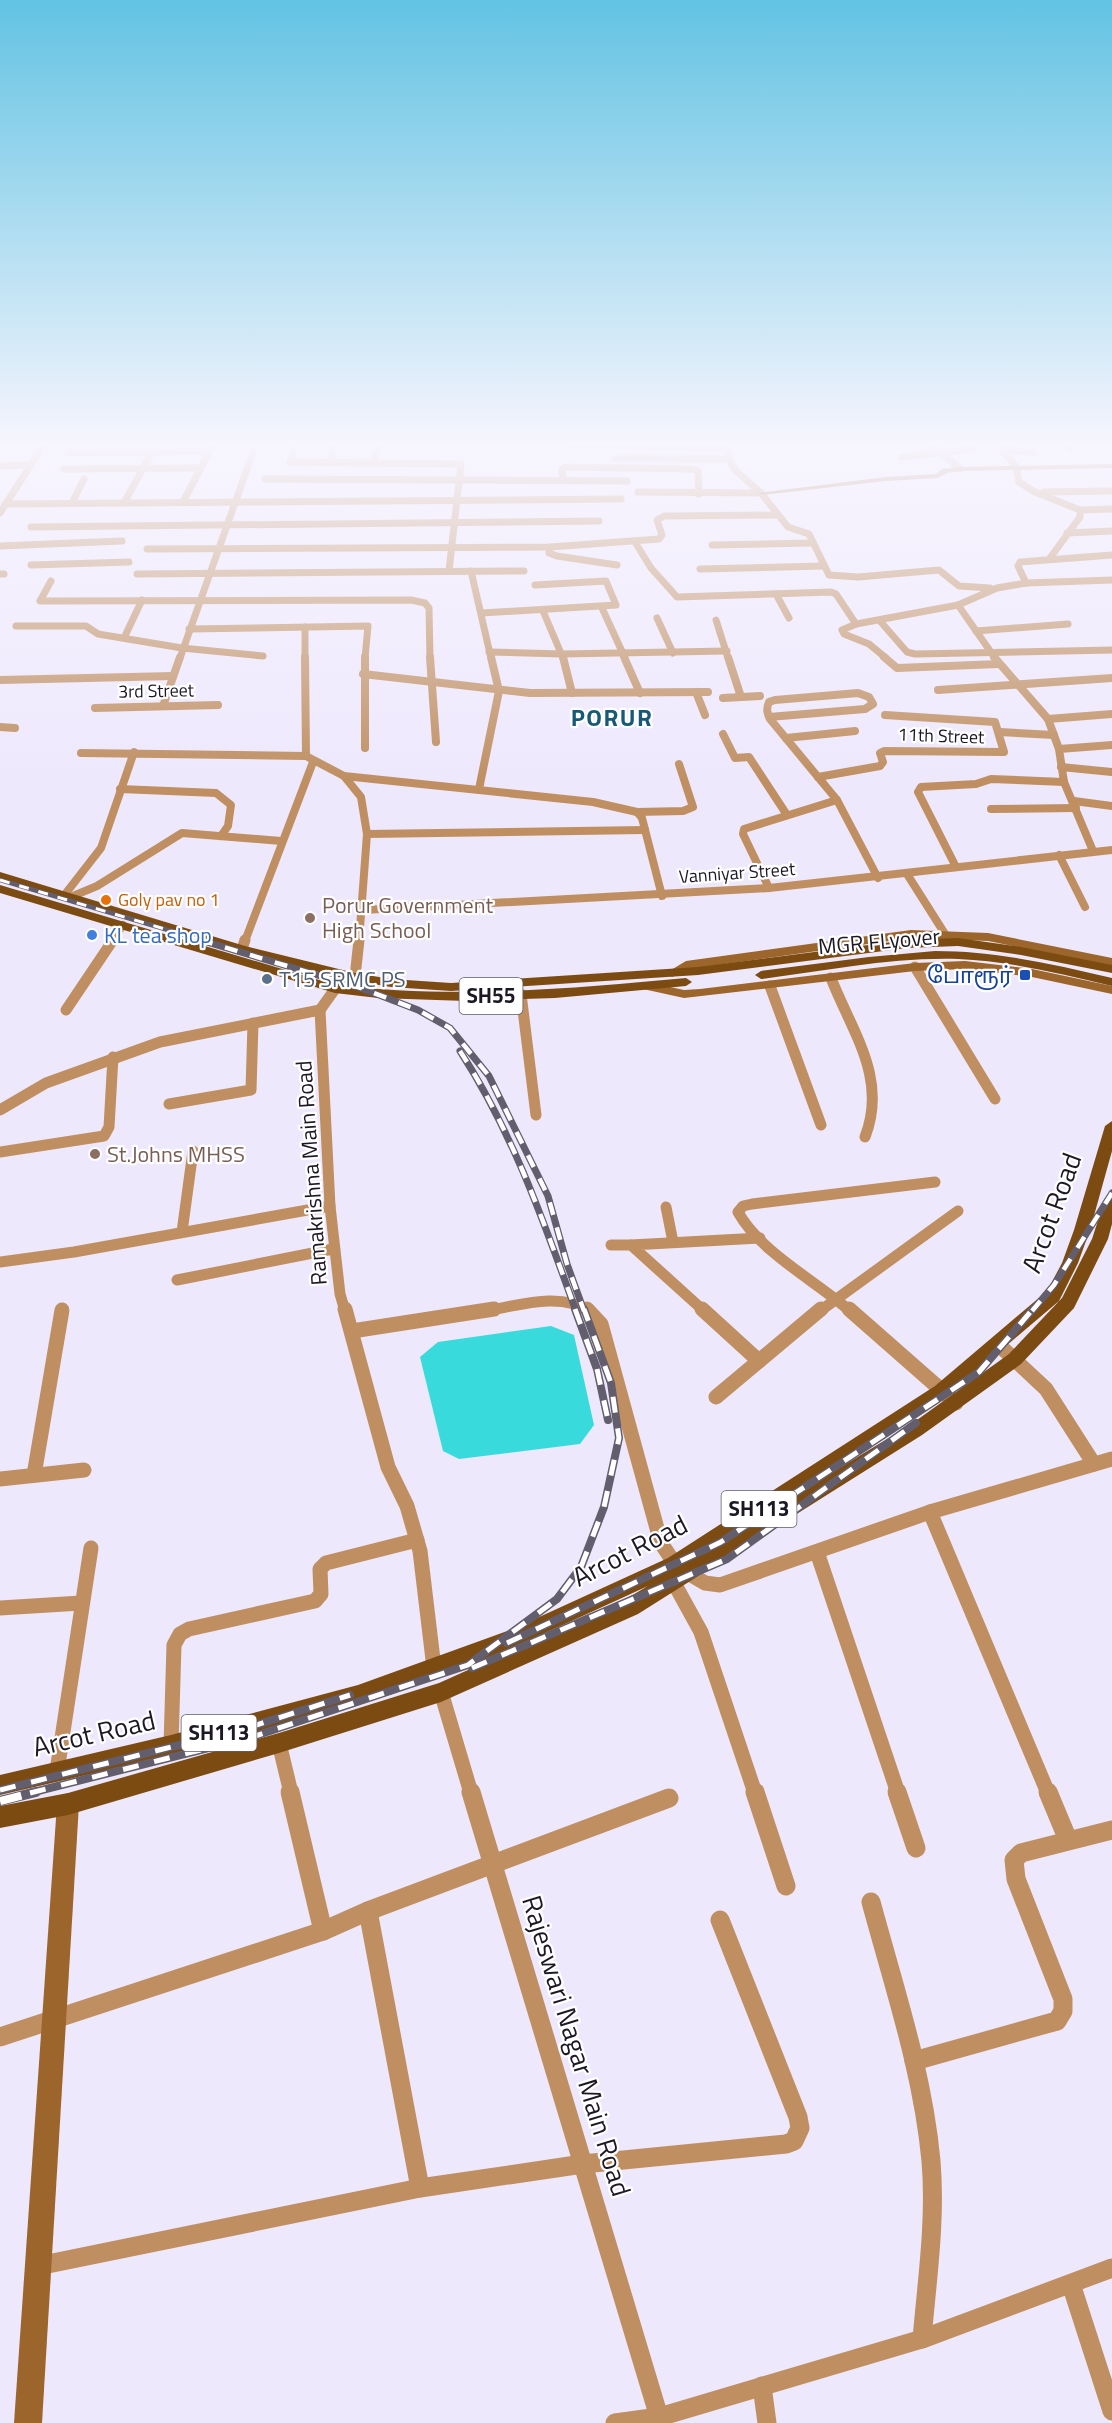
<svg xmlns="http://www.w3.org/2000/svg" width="1112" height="2423" viewBox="0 0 1112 2423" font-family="'Titillium Web','Noto Sans Tamil',sans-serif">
	<rect width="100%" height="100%" fill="#eee8fd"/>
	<!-- water -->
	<path fill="#39dadb" d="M551,1326L574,1335L594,1425L580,1444L459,1459L443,1451L420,1357L438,1342Z"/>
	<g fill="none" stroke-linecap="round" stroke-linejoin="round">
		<!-- street-far4 -->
		<g stroke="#bf8f62" stroke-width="7">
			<path d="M0,441L148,443"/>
			<path d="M728,441L729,459L735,470L761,493L788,527L809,534L829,575L858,577L939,570L959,586L990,588"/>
			<path d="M928,441L960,469"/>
			<path d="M1002,441L1003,451L1016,467L1019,482L1035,492L1080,510V517L1050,558"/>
			<path d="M1067,441L1070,449"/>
			<path d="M570,444L728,448"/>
			<path d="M294,449L290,462L461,464L449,571"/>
			<path d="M1003,450L1033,452"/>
			<path d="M152,452L209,451"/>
			<path d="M68,453L152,452L124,503"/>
			<path d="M902,457L974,449"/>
			<path d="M615,458L729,459"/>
			<path d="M331,462L334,441"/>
			<path d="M374,462L379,441"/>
			<path d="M0,466L28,465"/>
			<path d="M64,469L201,468"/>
			<path d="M265,479L627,481"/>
			<path d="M563,479L562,469L565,467L692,469L698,471L699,494"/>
			<path d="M638,492L761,493"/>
			<path d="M1044,492L1112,491"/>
			<path d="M183,502L215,441"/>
			<path d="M72,503L84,479"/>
			<path d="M5,504L621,499"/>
			<path d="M1080,510L1112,509"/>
			<path d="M0,513L46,441"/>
			<path d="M31,527L599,521"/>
			<path d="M1067,533L1112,531"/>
			<path d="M635,542L651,568L677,597L831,592L836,594L856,624"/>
			<path d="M712,545L813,543"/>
			<path d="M0,546L122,541"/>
			<path d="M550,547L549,553L557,556L617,565"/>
			<path d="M147,549L550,547L659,539L662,535L657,520L664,516L778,515"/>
			<path d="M31,565L129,562"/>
			<path d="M700,569L823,566"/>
			<path d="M471,571L491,658"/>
			<path d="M0,574H4"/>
			<path d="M137,574L524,571"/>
			<path d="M51,581L40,601L411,600L425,603L429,608L430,658"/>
			<path d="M1026,583L1018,566L1020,562L1112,555"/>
			<path d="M776,594L789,618"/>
			<path d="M958,605L995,658"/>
			<path d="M602,608L625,658"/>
			<path d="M543,611L563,658"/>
			<path d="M482,613L616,605L606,581L535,585"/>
			<path d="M657,618L673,653"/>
			<path d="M716,620L728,658"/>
			<path d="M880,621L907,652L915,654L1112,650"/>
			<path d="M16,626H86L98,634L182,648L263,656"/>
			<path d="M305,627V658"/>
			<path d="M189,629L368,626L365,658"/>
			<path d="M976,631L1068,624"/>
			<path d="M124,638L142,600"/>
			<path d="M489,652L562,654L727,651"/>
			<path d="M180,658L257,441"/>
			<path d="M886,658L869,644L844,634L842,630L856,624L958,605L997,588L1026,583L1112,580"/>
		</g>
		<!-- street-far3 -->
		<g stroke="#bf8f62" stroke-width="8">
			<path d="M305,657L306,756"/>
			<path d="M365,657V748"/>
			<path d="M430,657L436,742"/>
			<path d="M563,657L572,693"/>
			<path d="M624,657L640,693"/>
			<path d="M728,657L741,697"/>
			<path d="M884,657L897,668L999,664"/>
			<path d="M994,657L1048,719L1059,749L1064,782L1093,851"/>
			<path d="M363,674L530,693L708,692"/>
			<path d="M0,680L173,676"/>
			<path d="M938,690L1112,678"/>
			<path d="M696,692L705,715"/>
			<path d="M723,698L760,696"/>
			<path d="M163,706L180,657"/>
			<path d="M95,708L218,705"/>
			<path d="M769,717L865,709L873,704L869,697L858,693L775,700L769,702C766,709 767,713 770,719L837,800L878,878"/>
			<path d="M1048,719L1112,714"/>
			<path d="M0,727L15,728"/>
			<path d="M1000,732L1054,735"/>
			<path d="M723,734L735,758L749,757L787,815"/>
			<path d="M786,738L855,731"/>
			<path d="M1059,749L1112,745"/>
			<path d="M81,753L306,756L344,776L361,797L367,834L359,941"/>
			<path d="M1061,767L1112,772"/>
			<path d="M344,776L593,802L637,812L642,818L662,896"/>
			<path d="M818,777L880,766L883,762L880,753L884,751L1004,752L995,722L885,715"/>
			<path d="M120,789L216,793L231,805L228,826L221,836"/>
			<path d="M479,789L499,691L491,657"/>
			<path d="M1074,801L1112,806"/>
			<path d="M991,809L1076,808"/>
			<path d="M637,812L683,811L693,807L679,764"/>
			<path d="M367,834L645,830"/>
			<path d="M1059,855L1085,907"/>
			<path d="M956,867L918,792L921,787L976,784L991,779L1064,782"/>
			<path d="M907,874L945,934"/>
			<path d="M769,888L743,834L744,829L837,800"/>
			<path d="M66,893L101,848L134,752"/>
			<path d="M73,896L97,886L182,833L281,841"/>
			<path d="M363,910L769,888L1112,850"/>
			<path d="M112,941L123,925"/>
			<path d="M245,941L313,762"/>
		</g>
		<!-- street-far2 -->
		<g stroke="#bf8f62" stroke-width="11">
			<path d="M242,949L245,940"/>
			<path d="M915,967L995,1099"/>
			<path d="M355,977L359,940"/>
			<path d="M831,978C852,1032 888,1078 865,1137"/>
			<path d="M770,986L821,1125"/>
			<path d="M521,994L536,1115"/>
			<path d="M66,1010L113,940"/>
			<path d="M320,1010L330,1206L340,1294L345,1311"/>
			<path d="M320,1010L335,989"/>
			<path d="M169,1104L251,1090L253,1023"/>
			<path d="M0,1110L46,1083L160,1042L320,1010"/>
			<path d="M0,1152L104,1136L109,1127L113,1057"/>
			<path d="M666,1207L673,1242"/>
			<path d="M182,1232L193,1151"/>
			<path d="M611,1245H631"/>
			<path d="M0,1262L74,1252L330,1206"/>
			<path d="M177,1280L333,1249"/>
			<path d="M485,1311C517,1306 560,1291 589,1311"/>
			<path d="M704,1311L631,1245L760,1238"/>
			<path d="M820,1311L958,1211"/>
			<path d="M850,1311C816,1281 760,1252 738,1212L743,1206L752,1204L935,1182"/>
		</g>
		<!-- street-far1 -->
		<g stroke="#bf8f62" stroke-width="15">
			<path d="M345,1309L388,1467L407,1506L420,1551L434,1668"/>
			<path d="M587,1309L601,1324L661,1543L675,1564"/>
			<path d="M702,1309L759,1361"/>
			<path d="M849,1309L956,1403"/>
			<path d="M352,1331L494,1309"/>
			<path d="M999,1345L1046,1389L1094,1464"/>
			<path d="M716,1397L821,1309"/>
			<path d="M34,1475L62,1310"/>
			<path d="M0,1479L84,1470"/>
			<path d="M930,1512L1048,1793"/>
			<path d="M817,1552L898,1793"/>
			<path d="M688,1573L705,1583L720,1585L930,1512L1112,1459"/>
			<path d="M674,1583L701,1632L755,1793"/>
			<path d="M0,1608L81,1603"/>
			<path d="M441,1692L471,1793"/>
			<path d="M279,1743L291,1793"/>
			<path d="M171,1745L174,1645L180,1634L189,1629L315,1601L321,1594L320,1569L326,1563L417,1540"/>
			<path d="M57,1771L91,1548"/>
		</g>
		<!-- street -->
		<g stroke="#bf8f62" stroke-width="19">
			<path d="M290,1792L323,1931"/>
			<path d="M471,1792L659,2417"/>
			<path d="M755,1792L786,1886"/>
			<path d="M897,1792L916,1848"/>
			<path d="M1048,1792L1068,1840"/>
			<path d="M871,1902C894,1987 923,2073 931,2161C936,2220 927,2280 922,2339"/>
			<path d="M368,1911L420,2188"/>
			<path d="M0,2037L323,1931L368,1911L669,1798"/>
			<path d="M914,2061L1057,2021L1063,2011V1999L1016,1879L1014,1860L1021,1853L1112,1830"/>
			<path d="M38,2266L420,2188L583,2164L786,2144L794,2141L800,2128L798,2117L720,1920"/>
			<path d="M1071,2284L1112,2411"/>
			<path d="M762,2386L767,2423"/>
			<path d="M615,2423L659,2417L922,2339L1112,2268"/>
		</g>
		<!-- secondary -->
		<g fill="#9c652b" fill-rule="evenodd">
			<path d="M1112,464V468L960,471L947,473L938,478L886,481L761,495L757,493L886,477L936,474L942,469L960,467Z"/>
			<path d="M911,930L988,933L1112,958V966L988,941L911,938L689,969L672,977L666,973L686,961Z"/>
			<path d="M965,961L1032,969L1112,986V994L1032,977L965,969L915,971L684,998L643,989L641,986L647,982L684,990L700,989L915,963Z"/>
			<path d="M68,1793L75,1797L79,1804L42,2423H14L57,1804L61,1797Z"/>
		</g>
		<!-- primary -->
		<g fill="#7c4b11" fill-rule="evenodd">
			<path d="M0,872L245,946L355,973L391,979L451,983L698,967L907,940L958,938L1021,947L1112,965V973L1021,955L958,946L907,948L698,975L451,991L391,987L355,981L238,952L0,879Z"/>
			<path d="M0,885L336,985C453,999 569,989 686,978L692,982L686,986L555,998L466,1001L378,998L335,993L0,893Z"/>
			<path d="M935,951C996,951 1053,964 1112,978V986C1061,974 1010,961 958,959C892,957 826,971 761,979L755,975L761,971L869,957Z"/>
			<path d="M1112,1121V1151L1090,1230L1078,1263L1059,1301L947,1396L805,1489L910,1425L1009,1354L1062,1298L1092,1239L1105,1199L1112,1193V1224L1108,1239L1074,1308L1021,1364L922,1435L638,1614L441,1702L279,1753L68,1815L0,1828V1806L68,1793L279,1733L439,1683L624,1600L648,1586C553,1630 458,1674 358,1705C240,1742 119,1767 0,1795V1775L171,1735L358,1685L513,1629L668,1558L935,1386L1047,1291L1062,1263L1074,1230L1105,1126Z"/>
		</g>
		<defs>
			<path id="rail-far3" d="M0,880L205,941"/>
			<g id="rail-far2">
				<path d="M200,940L361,988L418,1010L450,1028L489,1076L548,1196L567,1264L584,1311"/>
				<path d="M460,1051C513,1133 543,1220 576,1311"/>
				<path d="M1032,1311L1054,1285L1112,1193"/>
			</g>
			<g id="rail-far1">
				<path d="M575,1309L597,1369L608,1420"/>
				<path d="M507,1643L721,1542L979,1372L1033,1309"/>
				<path d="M472,1668L727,1559L916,1423"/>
				<path d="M0,1790L247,1728L350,1695"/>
				<path d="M30,1793L252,1737L468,1665L557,1599L581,1567L604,1507L619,1438L611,1383L584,1309"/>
			</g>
			<path id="rail" d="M0,1801L36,1792"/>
		</defs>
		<!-- rail-far3 casing -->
		<use href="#rail-far3" stroke="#635e6d" stroke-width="4.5"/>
		<!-- rail-far2 casing -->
		<use href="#rail-far2" stroke="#635e6d" stroke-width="7"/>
		<!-- rail-far1 casing -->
		<use href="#rail-far1" stroke="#635e6d" stroke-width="8"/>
		<!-- rail casing -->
		<use href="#rail" stroke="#635e6d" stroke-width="10"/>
		<!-- rail-far3 -->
		<use href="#rail-far3" stroke="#fff" stroke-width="3" stroke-dasharray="10" stroke-linecap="butt"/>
		<!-- rail-far2 -->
		<use href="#rail-far2" stroke="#fff" stroke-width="4.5" stroke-dasharray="13" stroke-linecap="butt"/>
		<!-- rail-far1 -->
		<use href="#rail-far1" stroke="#fff" stroke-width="5" stroke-dasharray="16" stroke-linecap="butt"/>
		<!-- rail -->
		<use href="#rail" stroke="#fff" stroke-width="8" stroke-dasharray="22" stroke-linecap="butt"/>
	</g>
	<!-- sky -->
	<linearGradient id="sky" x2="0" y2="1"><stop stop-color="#62c3e3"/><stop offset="0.57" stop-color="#f7f5fe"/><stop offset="1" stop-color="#f7f5fe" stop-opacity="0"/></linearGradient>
	<rect width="1112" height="780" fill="url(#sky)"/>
	<!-- markers -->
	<circle fill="#e8710a" stroke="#fff" stroke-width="2" cx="106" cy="900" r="6"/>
	<g fill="#8d6e63" stroke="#fff" stroke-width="2">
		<circle cx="310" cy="918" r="6"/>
		<circle cx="95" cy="1154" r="6"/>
	</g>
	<circle fill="#3f7fe0" stroke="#fff" stroke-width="2" cx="92" cy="935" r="6"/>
	<rect fill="#1a4fb4" stroke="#fff" stroke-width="2" x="1019" y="969" width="12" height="12" rx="3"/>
	<circle fill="#5c6f8a" stroke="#fff" stroke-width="2" cx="267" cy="979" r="6"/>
	<g text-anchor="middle" stroke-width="4.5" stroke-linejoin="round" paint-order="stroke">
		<!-- far-street labels -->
		<g font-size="18" fill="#1c1824" stroke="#fff">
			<text transform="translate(156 691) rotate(-1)" y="6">3rd Street</text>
			<text transform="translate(941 736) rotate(2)" y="6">11th Street</text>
			<text transform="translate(737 873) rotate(-4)" y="6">Vanniyar Street</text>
		</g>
		<!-- far-food labels -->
		<g font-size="18" fill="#c56008" stroke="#fff" text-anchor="start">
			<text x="118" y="906">Goly pav no 1</text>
		</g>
		<!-- shield labels -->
		<g fill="#fff" stroke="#605d66" stroke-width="1.5">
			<rect x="459.5" y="978" width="63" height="36" rx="4.5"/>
			<rect x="721.5" y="1491" width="75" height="36" rx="4.5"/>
			<rect x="181.5" y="1715" width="75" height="36" rx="4.5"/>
		</g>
		<g font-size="21" font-weight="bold" fill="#1c1824">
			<text x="491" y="1003">SH55</text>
			<text x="759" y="1516">SH113</text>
			<text x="219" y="1740">SH113</text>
		</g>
		<!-- education labels -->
		<g font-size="22" fill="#785e54" stroke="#fff" text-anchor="start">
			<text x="322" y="913">Porur Government<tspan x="322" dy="25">High School</tspan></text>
			<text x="107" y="1162">St.Johns MHSS</text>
		</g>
		<!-- shop labels -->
		<g font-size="22" fill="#366cbe" stroke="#fff" text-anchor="start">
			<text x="104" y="943">KL tea shop</text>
		</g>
		<!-- street labels -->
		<g font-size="22" fill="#1c1824" stroke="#fff">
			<text transform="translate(879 941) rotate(-5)" y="8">MGR FLyover</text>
			<text transform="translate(311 1173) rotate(-94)" y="8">Ramakrishna Main Road</text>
		</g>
		<!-- transit labels -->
		<g font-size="22" fill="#164399" stroke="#fff" text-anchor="end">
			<text x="1013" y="983">போரூர்</text>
		</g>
		<!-- service labels -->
		<g font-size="22" fill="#4e5e75" stroke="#fff" text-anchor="start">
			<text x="279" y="987">T15 SRMC PS</text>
		</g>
		<!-- far-district labels -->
		<g font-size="24" font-weight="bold" letter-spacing="1.5" fill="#175976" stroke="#fff">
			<text x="612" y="726">PORUR</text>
		</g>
		<!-- near-street labels -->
		<g font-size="27" fill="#1c1824" stroke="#fff">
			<text transform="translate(1052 1213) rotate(-70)" y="9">Arcot Road</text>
			<text transform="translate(630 1551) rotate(-27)" y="9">Arcot Road</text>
			<text transform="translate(94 1734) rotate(-13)" y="9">Arcot Road</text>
			<text transform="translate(576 2046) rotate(73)" y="9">Rajeswari Nagar Main Road</text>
		</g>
	</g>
</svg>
